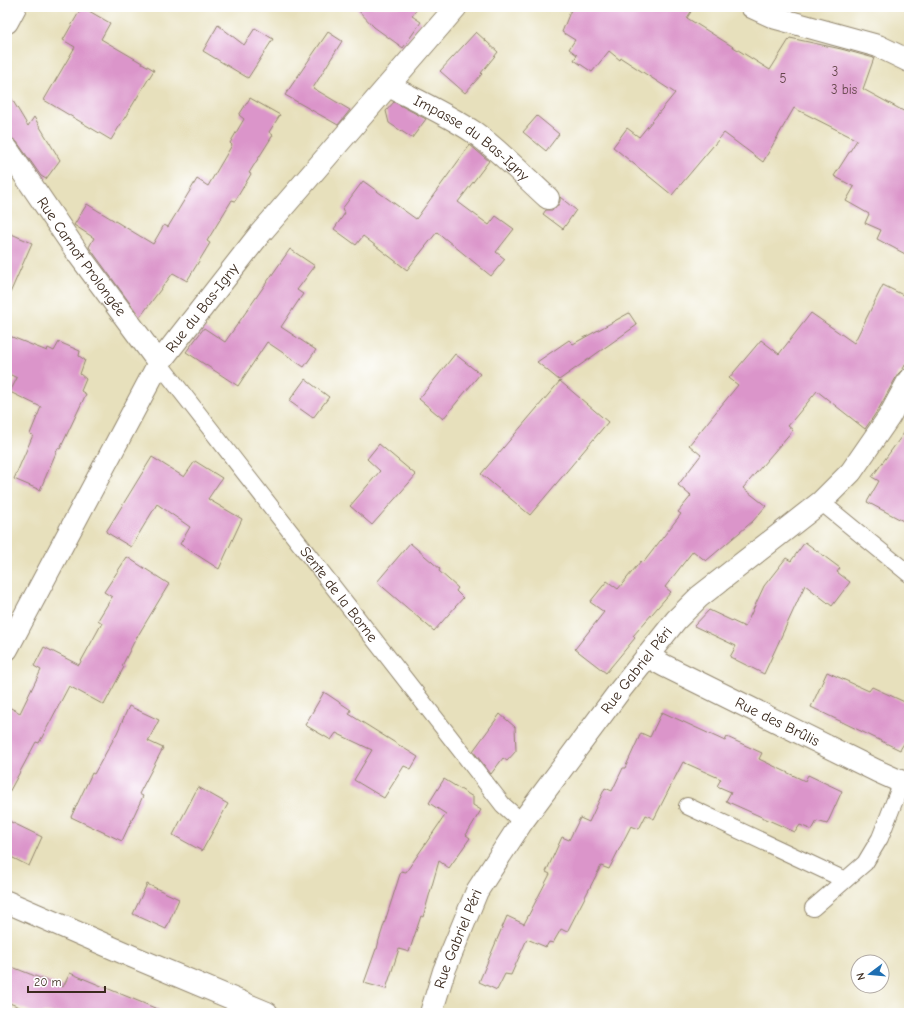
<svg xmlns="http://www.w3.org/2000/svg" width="916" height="1020" viewBox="0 0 916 1020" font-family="'Comic Neue',sans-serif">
	<rect width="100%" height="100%" fill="#fff"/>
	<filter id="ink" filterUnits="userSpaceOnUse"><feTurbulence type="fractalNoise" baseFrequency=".025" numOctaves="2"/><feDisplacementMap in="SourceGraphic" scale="8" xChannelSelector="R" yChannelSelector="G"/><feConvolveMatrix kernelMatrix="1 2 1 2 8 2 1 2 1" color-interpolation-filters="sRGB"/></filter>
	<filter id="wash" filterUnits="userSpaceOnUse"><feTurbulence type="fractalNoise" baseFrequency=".012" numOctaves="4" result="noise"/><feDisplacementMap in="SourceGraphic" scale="16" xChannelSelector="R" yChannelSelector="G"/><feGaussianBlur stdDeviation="0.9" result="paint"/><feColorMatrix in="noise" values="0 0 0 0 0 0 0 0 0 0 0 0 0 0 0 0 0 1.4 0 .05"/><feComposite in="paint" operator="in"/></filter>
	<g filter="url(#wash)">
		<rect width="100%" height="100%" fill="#e7e0bc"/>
		<g id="blocks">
			<!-- building -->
			<g fill="#db95ca">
				<path d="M82,7L110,23L101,39L154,70L111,140L44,100L75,47L63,40Z"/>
				<path d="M355,7H418L412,16L421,22L403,48L374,27Z"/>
				<path d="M572,7H694L687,18L770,70L790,38L841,49L874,58L863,89L909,114V256L877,239L881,230L865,223L869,214L846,201L854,187L834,176L857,140L794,108L763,162L724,133L672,195L613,147L627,128L639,137L675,93L621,58L620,60L609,51L592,72L574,60L577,55L569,49L575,40L562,32Z"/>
				<path d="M218,25L244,45L255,28L273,39L248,78L203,51Z"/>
				<path d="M328,32L342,41L313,88L350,110L338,125L285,95Z"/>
				<path d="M476,32L498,52L481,73L482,74L465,93L440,71Z"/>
				<path d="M7,91L28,126L34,117L60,160L46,179L41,176L17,142L10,137L7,132Z"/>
				<path d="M250,98L280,115L269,132L273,135L249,173L251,174L235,201L232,200L207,241L210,243L187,281L173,273L140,317L89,247L94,238L74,225L87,204L153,244L164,225L168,227L197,179L208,186L232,145L230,143L244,119L239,115Z"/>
				<path d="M394,102L426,119L412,138L389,123L386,111Z"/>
				<path d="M537,116L559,134L546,151L523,132Z"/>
				<path d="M470,145L489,161L458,202L489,225L496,216L514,229L496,252L505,259L491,276L437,232L407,270L363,236L356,245L334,229L345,213L342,209L363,181L416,219Z"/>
				<path d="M560,197L576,210L563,229L543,214L546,210H552L557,207L560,201Z"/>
				<path d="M7,232L32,243L7,300Z"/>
				<path d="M290,249L315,266L297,290L303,294L281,327L316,350L304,367L267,342L238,386L186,352L204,328L225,342Z"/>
				<path d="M883,285L909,298V358L903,369L898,374L878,410L865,429L817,391L788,426L793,430L743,488L766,506L753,521L706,561L693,551L665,587L671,592L633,636L635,638L606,673L575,649L604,612L590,602L607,581L618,589L641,561L643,563L681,514L678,512L691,496L678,485L701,455L689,445L738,385L729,378L761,340L779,354L811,313L854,343Z"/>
				<path d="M629,313L637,325L559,380L537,362L569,340L573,344Z"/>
				<path d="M7,335L47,351L48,348L54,351L59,342L80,351L79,356L85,360L80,374L86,379L81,391L86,394L60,449L58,448L40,490L14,479L33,435L30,434L41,407L10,392L17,378L7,373Z"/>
				<path d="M455,354L480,374L443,419L419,399Z"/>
				<path d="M305,379L329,397L313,418L289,401Z"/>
				<path d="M560,381L608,422L530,515L481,474Z"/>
				<path d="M909,426V524L867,502L879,481L872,477Z"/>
				<path d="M379,444L416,475L372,525L350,506L380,471L367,459Z"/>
				<path d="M152,457L184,477L195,461L222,478L208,499L242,519L219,569L180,544L190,527L157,504L131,547L106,532Z"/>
				<path d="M805,542L840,568L837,572L850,582L832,606L805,585L764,674L730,657L736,646L694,626L709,610L745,627L764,586L786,558L791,561Z"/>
				<path d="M410,543L440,569L439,571L458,588L456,591L463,598L434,631L377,582Z"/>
				<path d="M127,557L169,584L134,642L122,666L124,667L104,705L69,686L39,743L36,742L7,796V706L20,713L41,670L34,666L44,647L79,665L102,623L98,620L112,597L104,592Z"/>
				<path d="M827,672L869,691L872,687L909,704V735L900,750L811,707Z"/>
				<path d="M324,692L351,710L349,714L418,757L411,769L404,766L384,798L354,780L372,750L336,733L331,740L305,725Z"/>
				<path d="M129,706L159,720L148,741L163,748L139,794L143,796L122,841L71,817L92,773L94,774L117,733Z"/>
				<path d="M662,712L725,741L727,737L762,753L759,759L805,781L808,775L842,791L827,824L817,821L812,830L800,825L795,832L726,801L731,792L717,786L721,779L683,762L654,819L646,815L639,829L631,826L609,869L601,866L567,932L561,929L553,943L549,942L546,947L527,939L511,975L505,974L497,990L479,982L507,916L524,924L550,874L546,872L562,837L569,840L580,818L589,822L605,788L612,791L623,768H625L641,733L650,737Z"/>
				<path d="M500,714L515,727L516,751L507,761L503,758L491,774L473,751Z"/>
				<path d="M444,779L473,797V805L481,810L466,835L470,838L449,868L439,861L423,917L421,916L409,952L399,949L386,989L364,983L376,949H377L379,940L401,871L406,872L446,814L429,803Z"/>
				<path d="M198,787L228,804L202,851L173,835Z"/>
				<path d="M7,820L42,837L29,866L7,855Z"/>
				<path d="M147,884L179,899L166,929L133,914Z"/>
				<path d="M7,965L63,987L70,973L167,1013H34L7,1002Z"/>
			</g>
		</g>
	</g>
	<g filter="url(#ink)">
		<use href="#blocks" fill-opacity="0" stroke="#91856d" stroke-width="1"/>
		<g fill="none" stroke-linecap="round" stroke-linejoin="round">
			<defs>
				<g id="lane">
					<path id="s1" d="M159,363L503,805L522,822"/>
					<path d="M821,502L909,574"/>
					<path d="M687,806L845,880"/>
					<path d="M813,908L865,863L880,838L902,782"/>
				</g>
				<g id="street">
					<path d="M752,7L776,18L878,46L909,61"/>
					<path d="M7,22L15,7"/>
					<path id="s2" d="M389,86C418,101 448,115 475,133C501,152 524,176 548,198"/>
					<path id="s3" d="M7,149L79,255L159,363"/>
					<path id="s4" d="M7,649L159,363L259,235L456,7"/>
					<path id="s5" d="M647,656L665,666L877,771L897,780L909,784"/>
					<path d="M7,902L131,956L267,1013"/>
				</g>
				<g id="secondary">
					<path id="s6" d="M431,1013L444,971L477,891L522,822L621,689L676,620L699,597L821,502L851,472L889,417L909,380"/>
				</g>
			</defs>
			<!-- lane casing -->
			<use href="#lane" stroke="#91856d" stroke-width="18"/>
			<!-- street casing -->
			<use href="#street" stroke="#91856d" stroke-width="24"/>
			<!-- secondary casing -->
			<use href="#secondary" stroke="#91856d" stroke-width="24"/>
			<!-- lane -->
			<use href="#lane" stroke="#fff" stroke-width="16"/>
			<!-- street -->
			<use href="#street" stroke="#fff" stroke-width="22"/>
			<!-- secondary -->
			<use href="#secondary" stroke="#fff" stroke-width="22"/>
		</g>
	</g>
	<g text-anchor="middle" stroke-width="3" stroke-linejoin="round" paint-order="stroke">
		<!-- number labels -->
		<g font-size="13" fill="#634549">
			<text x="835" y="76">3</text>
			<text x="783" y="83">5</text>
			<text x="844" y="94">3 bis</text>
		</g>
		<!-- street labels -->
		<g font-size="15" fill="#3b2a1e" stroke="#fff">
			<text dy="5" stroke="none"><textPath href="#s2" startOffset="98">Impasse du Bas-Igny</textPath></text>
			<text dy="5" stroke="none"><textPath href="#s3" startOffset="131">Rue Carnot Prolongée</textPath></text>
			<text dy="5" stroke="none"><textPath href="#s4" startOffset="394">Rue du Bas-Igny</textPath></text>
			<text dy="5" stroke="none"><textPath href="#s1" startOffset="293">Sente de la Borne</textPath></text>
			<text dy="5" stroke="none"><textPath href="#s6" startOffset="403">Rue Gabriel Péri</textPath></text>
			<text dy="5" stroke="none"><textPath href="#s5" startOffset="146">Rue des Brûlis</textPath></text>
			<text dy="5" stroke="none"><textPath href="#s6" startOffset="79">Rue Gabriel Péri</textPath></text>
		</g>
	</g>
	<!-- margin -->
	<rect width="916" height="1020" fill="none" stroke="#fff" stroke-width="24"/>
	<!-- north arrow -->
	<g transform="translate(870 974) rotate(254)"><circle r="19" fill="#ffffff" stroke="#b1aaa5"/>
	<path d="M0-3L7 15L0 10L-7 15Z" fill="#1f6fb2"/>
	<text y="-6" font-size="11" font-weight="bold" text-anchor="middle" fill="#3b2a1e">N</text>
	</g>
	<!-- scale -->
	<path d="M28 986v6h77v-6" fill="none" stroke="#3b2a1e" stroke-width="2"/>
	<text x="34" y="986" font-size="12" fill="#3b2a1e" stroke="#ffffff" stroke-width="3" paint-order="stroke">20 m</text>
</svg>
